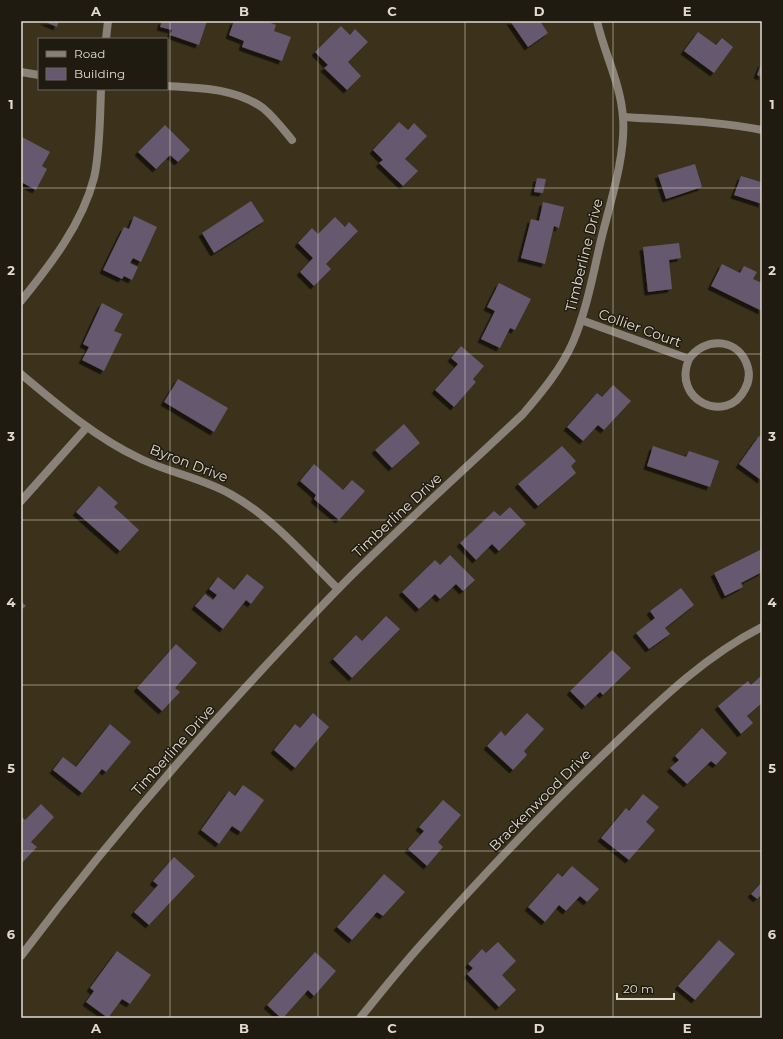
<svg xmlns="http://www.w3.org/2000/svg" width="783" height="1039" viewBox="0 0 783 1039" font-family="Montserrat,sans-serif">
	<defs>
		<filter id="shadow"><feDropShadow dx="-3.5" dy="3.5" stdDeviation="0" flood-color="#0009"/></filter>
	</defs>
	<rect width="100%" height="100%" fill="#3c321c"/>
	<!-- building -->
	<g fill="#66586e" filter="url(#shadow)">
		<path d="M43,21H59L57,27Z"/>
		<path d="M162,21H207L199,45L170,35L172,30L160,27Z"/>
		<path d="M234,21H266L276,25L274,31L291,37L282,61L242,47L244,41L229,35Z"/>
		<path d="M510,21H540L548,33L528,47Z"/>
		<path d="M341,26L350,35L355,29L368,42L348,62L361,76L347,90L324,68L328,65L315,52Z"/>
		<path d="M698,32L716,45L722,38L733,47L714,73L684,51Z"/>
		<path d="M762,62V77L757,75Z"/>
		<path d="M399,122L408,130L414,123L427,136L405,159L418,171L403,186L379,163L383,160L373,150Z"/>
		<path d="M165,125L190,150L178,162L170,155L156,169L138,152Z"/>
		<path d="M22,137L50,152L42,166L47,169L36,190L21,182Z"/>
		<path d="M695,164L702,187L666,199L658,175Z"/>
		<path d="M741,176L761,182L762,179V204L734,195Z"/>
		<path d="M537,178L546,179L543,193L534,192Z"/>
		<path d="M251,201L264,221L214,253L202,233Z"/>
		<path d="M543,202L564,207L559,228L554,226L545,264L521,258L531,219L539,221Z"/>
		<path d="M134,216L157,227L141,262L133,258L130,263L138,267L132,280L124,276L122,279L103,270L124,227L129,229Z"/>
		<path d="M335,217L345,227L349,222L358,231L326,264L331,269L314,286L300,272L313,258L298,243L312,228L318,234Z"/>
		<path d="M679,243L681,258L669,260L672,289L648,292L643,247Z"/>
		<path d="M722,264L740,273L744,266L757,272L753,279L762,283V311L711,286Z"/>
		<path d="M499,283L531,299L515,330L510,328L500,348L481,339L495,311L487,307Z"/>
		<path d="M102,303L123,314L114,331L122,334L104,371L82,360L89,347L83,344Z"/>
		<path d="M461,346L484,366L473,379L476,382L454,407L435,390L458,364L451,358Z"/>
		<path d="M178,379L228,408L214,432L164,402Z"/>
		<path d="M613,385L631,401L604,430L598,425L583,441L567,427L597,393L602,397Z"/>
		<path d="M404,424L420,443L392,468L375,450Z"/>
		<path d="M759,436L762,438V478L761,480L739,464Z"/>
		<path d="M562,446L576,461L571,466L576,473L538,506L518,484Z"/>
		<path d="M653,446L686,457L689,451L719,461L710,487L647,466Z"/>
		<path d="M314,464L343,490L352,480L365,491L339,520L314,499L316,495L300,481Z"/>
		<path d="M99,486L118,503L114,507L139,530L120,551L76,512Z"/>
		<path d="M510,507L526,524L499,551L492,544L476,560L460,543L494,511L500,516Z"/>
		<path d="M760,550L762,553V572L741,583L743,587L725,596L714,573Z"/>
		<path d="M450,555L475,580L463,591L456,584L440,599L435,594L419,609L402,592L435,560L440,565Z"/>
		<path d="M247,574L264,587L251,604L246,600L223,629L195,606L205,594L213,600L217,595L209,589L218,577L234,590Z"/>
		<path d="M681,588L694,605L665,628L670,634L649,649L636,633L655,618L650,611Z"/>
		<path d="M21,601L26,606L21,610Z"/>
		<path d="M386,616L400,629L352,678L333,659L356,635L362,641Z"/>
		<path d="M176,644L197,663L175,688L180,692L162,711L137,688Z"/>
		<path d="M612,650L631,668L603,695L600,692L585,706L570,691Z"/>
		<path d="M762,675V703L747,716L753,723L741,734L718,706L748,681L751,685Z"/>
		<path d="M313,713L329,727L295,768L274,750L295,724L300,728Z"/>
		<path d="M527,713L544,729L524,751L527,755L513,770L487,746L501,731L505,736Z"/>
		<path d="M110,724L131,742L106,772L102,769L82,793L53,770L63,757L76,767Z"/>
		<path d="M702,728L727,753L716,765L711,761L687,784L670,768L679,760L675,756Z"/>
		<path d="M243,785L264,800L241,832L232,826L219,844L201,830L229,791L235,796Z"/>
		<path d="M643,794L659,807L646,822L655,830L629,860L601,838L626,808L629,811Z"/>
		<path d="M443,800L461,815L438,842L443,847L427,866L408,849L424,831L419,827Z"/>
		<path d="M41,804L54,817L31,842L37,847L21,864V816L25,820Z"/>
		<path d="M174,857L195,876L149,925L134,912L158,885L153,881Z"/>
		<path d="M572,866L599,889L587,902L580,896L566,911L559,905L545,922L528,907L558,873L562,877Z"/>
		<path d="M384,874L405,892L383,916L377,912L352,940L337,927Z"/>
		<path d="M762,882V894L757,899L751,894Z"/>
		<path d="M719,940L735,954L695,1000L678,986Z"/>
		<path d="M498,942L516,961L502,975L516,990L499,1007L467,974L473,968L468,964L482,949L486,953Z"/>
		<path d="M117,951L151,975L130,1004L122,999L108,1018L86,1002L94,991L90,988Z"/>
		<path d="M315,952L336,971L314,996L308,990L283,1018H281L267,1005Z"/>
	</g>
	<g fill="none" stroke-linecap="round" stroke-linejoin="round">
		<!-- minor -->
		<g stroke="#8a8178" stroke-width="8">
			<path d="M106,39L108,21"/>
			<path d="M21,72L39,75"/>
			<path d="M167,86C200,88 235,88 263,108C274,117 283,129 292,140"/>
			<path d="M623,117C670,120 716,121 762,130"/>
			<path d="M21,301C51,264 82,224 94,178C100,153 100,115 101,89"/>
			<path d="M581,320L689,359C671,400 727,426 745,389C750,380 750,371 746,362C735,337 703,338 689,359"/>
			<path d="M21,374C58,405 95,437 139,458C169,473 203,478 232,495C273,518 305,556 338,589"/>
			<path d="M21,501L87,427"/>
			<path d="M21,956C91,863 166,774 245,688C280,650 316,611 352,575C408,520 466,468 523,414C542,392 561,369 573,342C587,309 593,274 601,240C610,203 626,155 623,118C621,84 604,53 597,21"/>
			<path d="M360,1018C382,991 404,963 428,937C486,872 546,809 609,749C656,704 703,657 762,627"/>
		</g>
	</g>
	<!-- grid -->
	<path fill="none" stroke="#e1dbce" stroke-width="1" stroke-opacity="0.55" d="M170,21V1018M318,21V1018M465,21V1018M613,21V1018M21,188H762M21,354H762M21,520H762M21,685H762M21,851H762"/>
	<g text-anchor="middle" stroke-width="3" stroke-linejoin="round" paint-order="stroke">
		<!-- street labels -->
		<g font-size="14" fill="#e1dbce" stroke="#1f1b11">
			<text transform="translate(584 255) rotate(-76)" y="5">Timberline Drive</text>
			<text transform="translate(640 328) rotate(20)" y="5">Collier Court</text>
			<text transform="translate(189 463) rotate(21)" y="5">Byron Drive</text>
			<text transform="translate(397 515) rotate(-43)" y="5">Timberline Drive</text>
			<text transform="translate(173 750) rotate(-48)" y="5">Timberline Drive</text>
			<text transform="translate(540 800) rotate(-45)" y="5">Brackenwood Drive</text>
		</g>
	</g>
	<!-- border -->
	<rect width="783" height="1039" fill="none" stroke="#1f1b11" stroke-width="44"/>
	<!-- legend -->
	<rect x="38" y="38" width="130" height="52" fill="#1f1b11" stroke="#6d685d"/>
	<rect x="46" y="51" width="20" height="6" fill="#8a8178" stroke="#6d685d"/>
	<text x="74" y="58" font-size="12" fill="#e1dbce">Road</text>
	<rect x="46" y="68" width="20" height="12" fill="#66586e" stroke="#6d685d"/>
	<text x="74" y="78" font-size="12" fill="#e1dbce">Building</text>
	<!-- scale -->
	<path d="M617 993v6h57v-6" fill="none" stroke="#e1dbce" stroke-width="2"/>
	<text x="623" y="993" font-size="12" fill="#e1dbce" stroke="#1f1b11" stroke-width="3" paint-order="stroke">20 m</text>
	<rect x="22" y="22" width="739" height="995" fill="none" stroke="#e1dbce" stroke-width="1.5"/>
	<g font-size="13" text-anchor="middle" font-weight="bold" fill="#e1dbce">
		<text x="96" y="16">A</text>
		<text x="244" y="16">B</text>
		<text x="392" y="16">C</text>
		<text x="539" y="16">D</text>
		<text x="687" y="16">E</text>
		<text x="11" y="109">1</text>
		<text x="772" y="109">1</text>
		<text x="11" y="275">2</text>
		<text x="772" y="275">2</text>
		<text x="11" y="441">3</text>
		<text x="772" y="441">3</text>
		<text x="11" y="607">4</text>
		<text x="772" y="607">4</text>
		<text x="11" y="773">5</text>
		<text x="772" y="773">5</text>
		<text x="11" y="939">6</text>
		<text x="772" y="939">6</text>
		<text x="96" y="1033">A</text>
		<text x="244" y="1033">B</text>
		<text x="392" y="1033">C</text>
		<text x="539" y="1033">D</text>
		<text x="687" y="1033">E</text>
	</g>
</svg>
